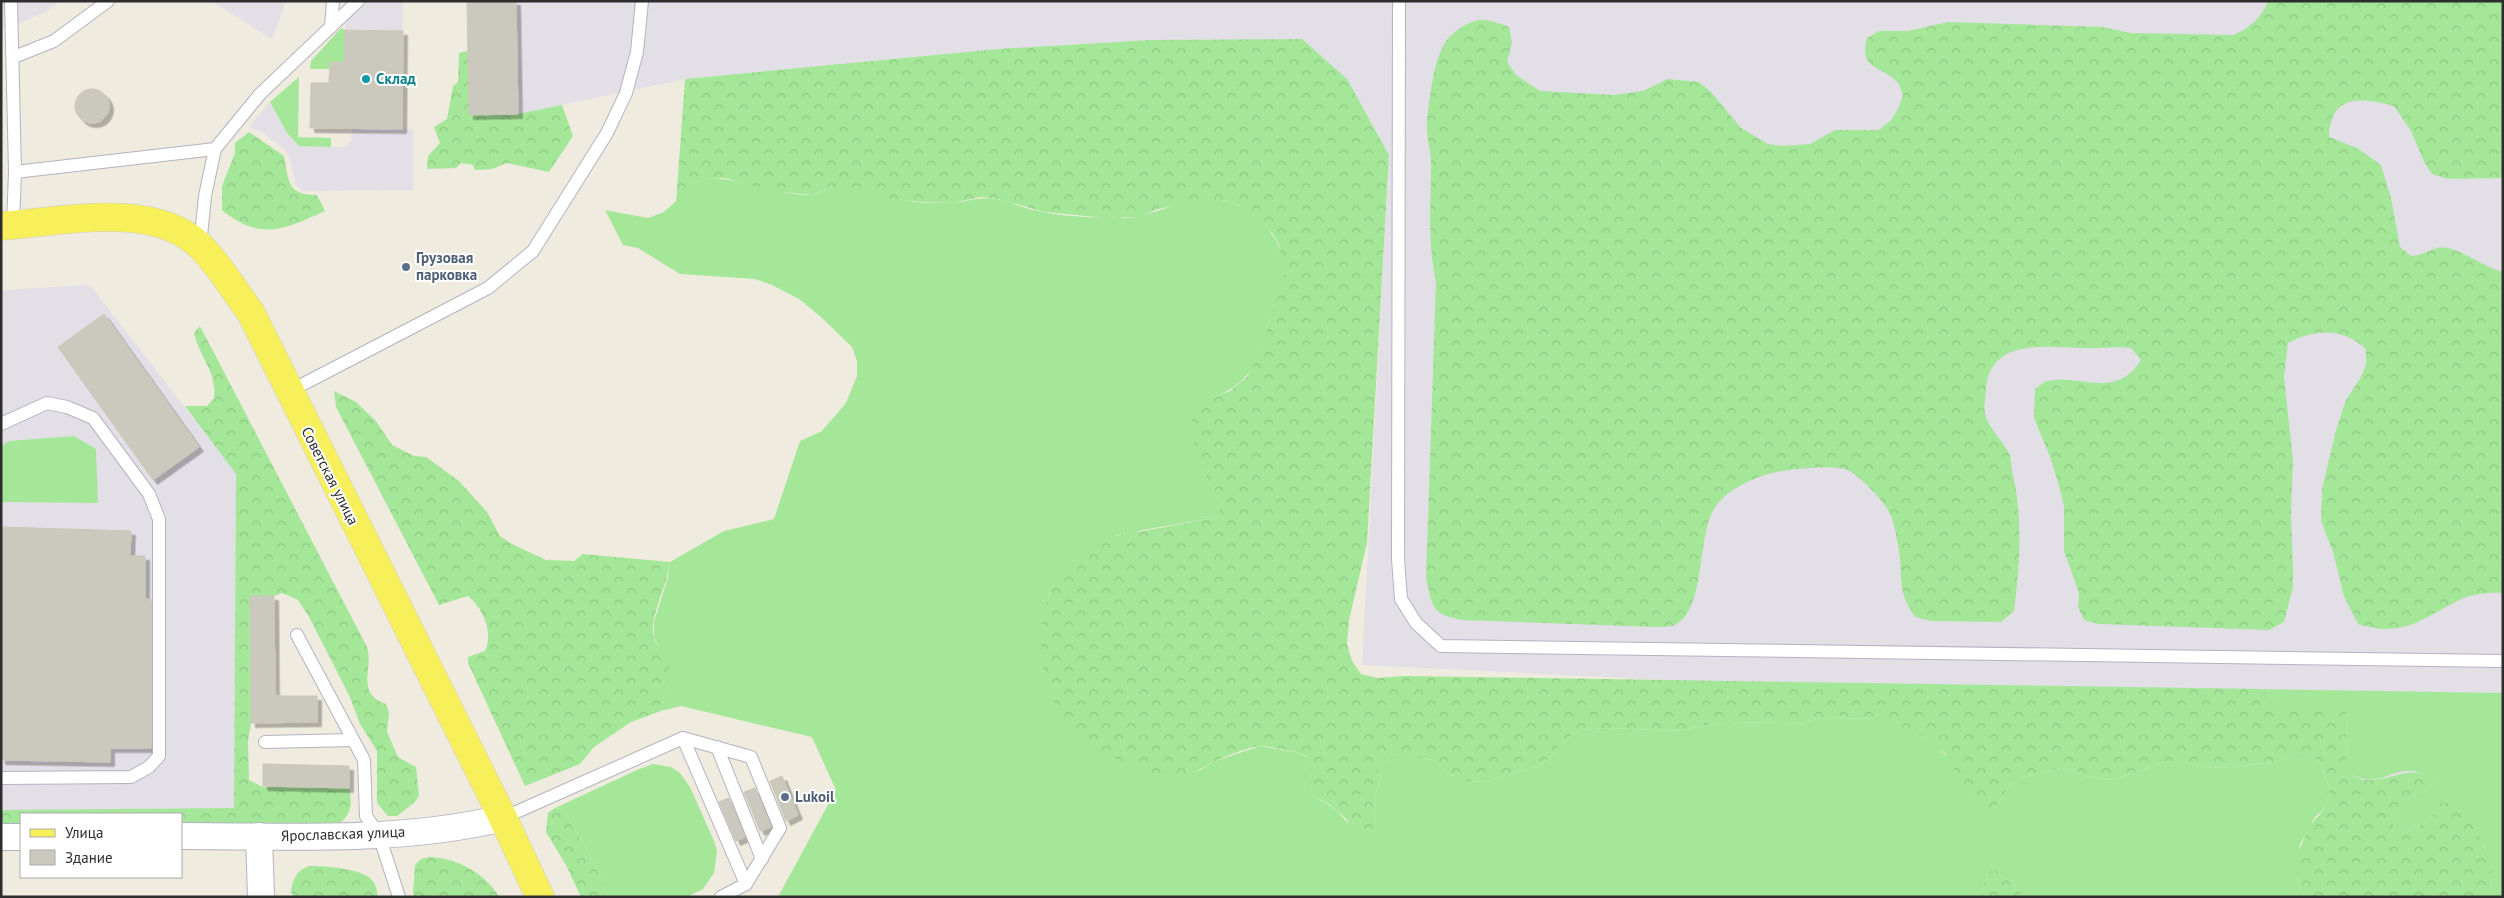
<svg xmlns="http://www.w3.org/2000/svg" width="2504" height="898" viewBox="0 0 2504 898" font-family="'PT Sans',sans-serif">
	<defs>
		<pattern id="forest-crowns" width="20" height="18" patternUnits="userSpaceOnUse" patternTransform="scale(1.25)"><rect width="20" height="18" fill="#a5e799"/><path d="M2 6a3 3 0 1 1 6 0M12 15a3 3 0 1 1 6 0" fill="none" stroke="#8ec684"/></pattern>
		<filter id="shadow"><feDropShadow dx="4.5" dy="4.5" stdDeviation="0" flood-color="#0004"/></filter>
	</defs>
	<rect width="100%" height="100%" fill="#efebdf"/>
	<!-- industrial -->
	<g fill="#e3dfe7">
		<path d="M1,1H60L45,12L1,31Z"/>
		<path d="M211,1H286L272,39Z"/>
		<path d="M364,1H403V31L345,30V21Z"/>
		<path d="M516,1H2503V897H2344L2347,773L1928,693L1362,665L1389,155L1150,40L998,49L685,79L518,114Z"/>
		<path d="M270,102L287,133L299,146L346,147L351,141L352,129H413V190L303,191L296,185L290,158L286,151L262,132L249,127Z"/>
		<path d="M90,285L236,473L234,808L1,811V290Z"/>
	</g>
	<!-- grass -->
	<g fill="#a5e799">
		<path d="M341,28L345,30L347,62H330L329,69H310L311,61Z"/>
		<path d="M299,77L298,137L331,138V147L299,146L287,133L270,102Z"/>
		<path d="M711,178C743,179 776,195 810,195C815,195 820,191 824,190C834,186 845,186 855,187C871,189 888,197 904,200C916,203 930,203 942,203C961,204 977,196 996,199C1007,201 1018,206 1029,209C1055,216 1084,217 1110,218C1120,218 1132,219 1141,216C1170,208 1209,189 1239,206C1269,223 1292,252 1281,288C1278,301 1272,312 1268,325C1259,359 1251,383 1216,396L1201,468L1220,503V517L1142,530L1131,534L1116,535L1056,582L1049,595L1043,619L1042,652L1050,692L1063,719L1074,731L1088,742L1141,769L1155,772L1185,773L1200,770L1213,762L1260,746L1300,753L1309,759L1312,769L1310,794L1337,810L1345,820L1371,832L1375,826L1374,799L1381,778L1378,767L1394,757H1413L1433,760L1448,773L1465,781L1483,782L1538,766L1553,755L1566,738L1582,730L1604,728L1683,731L1703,725L1762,722L1799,724L1817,719L1882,718L1899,724L1935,744L1953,763L1973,799L1995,809L2009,786L2020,778L2060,768L2074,770L2085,776L2111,780L2168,761H2182L2195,765L2222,768L2274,762L2302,752L2320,762L2330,789L2325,808L2315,817L2300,844L2298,884L2304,897H2023C2014,882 2005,875 1988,872L1978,897H778L836,790L812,737L681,706L661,711L663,697L669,684L660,649L654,638V622L668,577L670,562L724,531L774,519L800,441L822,431L846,403L857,376V361L852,347L821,317L799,299L772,285L755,279L680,274L638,248L623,245L605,210L648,218L664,212L696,183Z"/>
		<path d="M74,436L96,449L98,503L1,502V446L9,441Z"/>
		<path d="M2261,689L2503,693V897H2489L2492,874L2485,847L2478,837L2474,825L2441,804C2428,822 2416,836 2393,826C2397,798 2403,799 2428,790L2434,778C2427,776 2418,771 2411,771C2382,771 2382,789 2347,773L2346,712L2279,710L2270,696Z"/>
		<path d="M653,764L671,767L680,773L690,787L714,841L717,851L714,873L703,889L687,897H607L601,876L564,810L555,808L637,770Z"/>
	</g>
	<!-- forest -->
	<g fill="url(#forest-crowns)">
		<path d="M2268,1H2503V178L2448,179L2432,174L2424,162L2411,131L2394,106C2361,97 2330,94 2329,137L2357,148L2381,165L2391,198L2400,247L2411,256C2423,255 2427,251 2437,248C2453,243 2485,268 2503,272V593C2488,592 2470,594 2457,601C2420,620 2403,638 2358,624L2344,596L2333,552L2321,521L2322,489L2336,430L2346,400L2361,377L2366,364V349C2344,328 2315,328 2288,343L2284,377L2293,460L2291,514L2293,568V587L2284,622L2269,630L2099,624L2084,620L2078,607L2079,593L2064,551V506L2060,490L2051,459L2034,418L2035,389C2039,386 2044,381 2048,381C2083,374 2116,400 2141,360L2131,348C2114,346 2098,349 2082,348C2045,347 1988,338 1986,391C1985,398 1984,407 1985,414C1989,430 2004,441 2010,456C2012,462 2011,469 2013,475C2023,520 2020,565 2014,611L2001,622L1931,621L1915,617C1895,588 1904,576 1898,545C1896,535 1894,521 1889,512C1883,500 1859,475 1847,470C1835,465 1795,469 1782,471C1759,475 1727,488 1714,509C1697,536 1706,610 1675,625C1670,627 1662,627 1656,627L1463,620C1431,614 1433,608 1426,578L1436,281C1427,242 1431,202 1431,163C1431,151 1427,140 1427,129C1427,110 1434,58 1445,43C1451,33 1467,22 1479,20C1488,19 1500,24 1509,27L1512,43L1507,62L1516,75L1540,91L1614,95L1643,91L1668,79L1699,82L1711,92L1741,128L1768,144L1782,146L1810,144L1835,130H1879L1891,120L1898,109L1903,95C1901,90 1900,84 1896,81C1879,64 1859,70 1867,38L1879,31H1908L1948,22L2102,27L2131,33L2233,35C2249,29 2262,17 2268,1Z"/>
		<path d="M1302,39L1347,79L1389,155L1367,543L1349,620L1347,644L1352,661L1361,674L1378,678L1403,676L2261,689L2270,696L2279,710L2346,711L2347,773C2353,775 2359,780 2365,780C2392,782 2406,764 2434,778L2428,790C2404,798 2397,799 2393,826C2416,836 2429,822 2441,803H2458L2474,825L2490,859L2492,874L2489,897H2304L2298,884L2297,856L2308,828L2325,808L2330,789L2320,762L2302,752L2274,762L2222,768L2195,765L2182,761H2168L2111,780L2085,776L2074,770L2060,768L2020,778L2009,786L1995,809L1982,808L1973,799L1945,753L1923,737L1882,718L1817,719L1799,724L1762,722L1703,725L1683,731L1604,728L1582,730L1566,738L1553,755L1538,766L1483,782L1464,781L1448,773L1433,760L1413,757H1394L1378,767L1381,778L1374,799L1375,826L1372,832C1355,830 1349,821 1338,811C1330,804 1319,799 1310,794C1310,784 1314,769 1309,760C1305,753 1297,752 1290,751C1281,749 1269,746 1260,746C1248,747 1225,757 1213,762C1203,767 1197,772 1185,773C1166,775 1143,772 1126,764C1104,753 1076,739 1062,718C1041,685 1034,630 1050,594C1059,571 1082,548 1104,538L1220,517V503L1201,468L1197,456L1191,425L1194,413L1203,405L1216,396L1230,391L1247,377L1259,354L1284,274L1279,245L1272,233L1238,205L1224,200H1208L1158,209L1140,217L1106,218L1044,212L998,199L981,197L951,203L920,202L887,198L857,187H841L826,189L811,195L771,191L725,178H711L696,183L676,203L685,79L998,49L1150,40Z"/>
		<path d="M468,51L469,115L518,114L562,105L573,136L549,172L507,163L492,169L475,170L473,165L461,163L456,168L427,169L428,156L440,143L434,127L447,119L453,86L458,82L459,53Z"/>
		<path d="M249,132L284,156C289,182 287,195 317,195L325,211C285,229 261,242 222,210V186L235,153V143Z"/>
		<path d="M200,326L366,645C376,666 353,692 386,704L389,713L387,732L398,757L416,767L419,796L414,803L397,816H388L377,803V751L360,724L349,695L308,615L298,600L282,593L274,596H250L251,723L248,741L249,780L263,787L349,788C353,805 351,816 336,826L181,827V814H21V841L1,843V810L234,808L236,474L185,406H207L214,398C217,371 199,357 194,333Z"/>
		<path d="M334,391L356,402L376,421L392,445L414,456L426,457L459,481L487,512L500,536L512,544L546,560L574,561L583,554L670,562C668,584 648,619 654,639C657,647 664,651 670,656L669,684L663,697L661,711L631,722L594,747L580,764L525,786L468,663V657L485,651C494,633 483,608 468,596L439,605L336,407Z"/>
		<path d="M555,808L564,810L601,876L607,897H581L566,865L546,832L548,813Z"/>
		<path d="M429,857C457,858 485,873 499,897H415L413,893L415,865L421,859Z"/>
		<path d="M309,866C325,866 359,868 371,879C376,883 377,891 378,897H294L291,892C292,880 297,870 309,866Z"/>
		<path d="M1996,870L2018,888L2023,897H1978L1988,872Z"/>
	</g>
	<!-- building -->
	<g fill="#cbc9bd" stroke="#cbc8b8" filter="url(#shadow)">
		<path d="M467,1H516L518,114L469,115Z"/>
		<path d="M345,30L403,31L402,129L310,128L311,83H329L330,62H344Z"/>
		<circle cx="92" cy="106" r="17"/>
		<path d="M104,314L199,447L153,480L58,347Z"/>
		<path d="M1,527L131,531L130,556H145V599H151V748H110V762L1,760Z"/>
		<path d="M250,596H274L275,696H317V722L251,723Z"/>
		<path d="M263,764L349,766V788L263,786Z"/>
		<path d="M782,776L798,815L786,821L770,781Z"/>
		<path d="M755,788L771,827L760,831L744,792Z"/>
		<path d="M729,798L745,837L736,841L719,802Z"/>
	</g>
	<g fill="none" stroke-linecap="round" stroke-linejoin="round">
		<defs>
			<g id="service">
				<path d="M11,1L15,172"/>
				<path d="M1399,1L1398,559L1401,599L1416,623L1441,646L2503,661"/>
				<path d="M331,27L333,1"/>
				<path d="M14,57L54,41L108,1"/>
				<path d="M13,225L15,172L215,149L260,94L358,1"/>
				<path d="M200,246L205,196L215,149"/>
				<path d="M288,392L488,288L533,251L607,133L626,93L637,52L642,1"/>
				<path d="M1,424L47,403L67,407L93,418L149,494L159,519V756L149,767L131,777L1,778"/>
				<path d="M297,635L364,760L366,816L379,835L399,897"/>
				<path d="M683,738L746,884"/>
				<path d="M265,742L353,740"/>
				<path d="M717,747L762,859"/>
				<path d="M503,818L683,738L751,757L780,828L746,884L721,897"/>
			</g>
			<g id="minor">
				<path d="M181,836C288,836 399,843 503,818"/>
				<path d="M259,836L261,897"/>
				<path d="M1,837H21"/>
			</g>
			<path id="primary" d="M1,226C60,222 153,200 200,246C218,263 236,293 251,313L503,818L540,897"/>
		</defs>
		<!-- service casing -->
		<use href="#service" stroke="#b3b3c1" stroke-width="14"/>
		<!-- minor casing -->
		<use href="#minor" stroke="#b3b3c1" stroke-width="28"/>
		<!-- primary casing -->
		<use href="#primary" stroke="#cdcdcd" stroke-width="29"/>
		<!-- service -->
		<use href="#service" stroke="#fff" stroke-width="12"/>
		<!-- minor -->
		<use href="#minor" stroke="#fff" stroke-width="26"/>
		<!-- primary -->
		<use href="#primary" stroke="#f7f05b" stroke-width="28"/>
	</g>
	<!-- markers -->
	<circle fill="#0f9aa8" stroke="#fff" stroke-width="2" cx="366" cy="79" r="5"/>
	<g fill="#5c6f8a" stroke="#fff" stroke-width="2">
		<circle cx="406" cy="267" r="5"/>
		<circle cx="785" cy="797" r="5"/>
	</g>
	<g text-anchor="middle" stroke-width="4" stroke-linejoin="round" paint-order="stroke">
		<!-- culture labels -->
		<g font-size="15" font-weight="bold" fill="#0d838f" stroke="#fff" text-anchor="start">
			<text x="376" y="84">Склад</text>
		</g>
		<!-- service labels -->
		<g font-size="15" font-weight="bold" fill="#4e5e75" stroke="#fff" text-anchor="start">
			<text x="416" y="263">Грузовая<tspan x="416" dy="17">парковка</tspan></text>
			<text x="795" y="802">Lukoil</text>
		</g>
		<!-- street labels -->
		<g font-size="15" fill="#2d2d2d" stroke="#fff">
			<text transform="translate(330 476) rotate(63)" y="5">Советская улица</text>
			<text transform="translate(343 834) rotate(-2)" y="5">Ярославская улица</text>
		</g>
	</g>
	<!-- border -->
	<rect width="2504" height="898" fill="none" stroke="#2d2d2d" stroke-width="5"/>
	<!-- legend -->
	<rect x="20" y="813" width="162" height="65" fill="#ffffff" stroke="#ababab"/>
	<rect x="30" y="829" width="25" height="8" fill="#f7f05b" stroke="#ababab"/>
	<text x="65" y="838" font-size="15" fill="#2d2d2d">Улица</text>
	<rect x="30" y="850" width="25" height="15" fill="#cbc9bd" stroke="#ababab"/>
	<text x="65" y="863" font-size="15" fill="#2d2d2d">Здание</text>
</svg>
